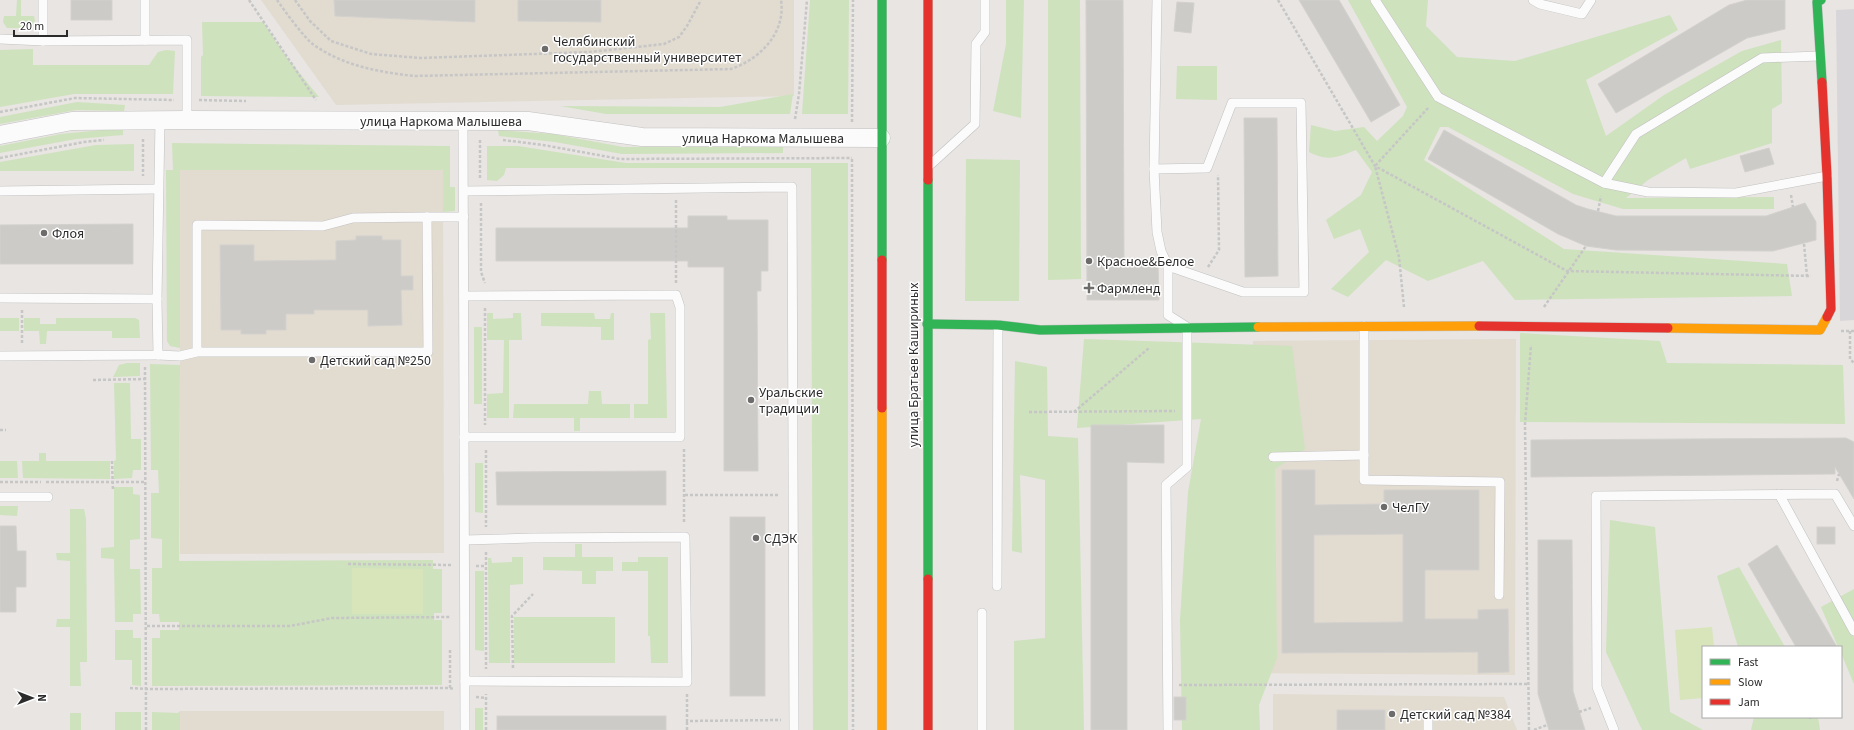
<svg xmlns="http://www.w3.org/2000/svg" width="1854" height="730" viewBox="0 0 1854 730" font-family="'Source Sans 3',sans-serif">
	<rect width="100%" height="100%" fill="#e8e5e2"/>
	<!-- industrial -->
	<path fill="#d8d6d9" d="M1854,9V320L1840,321L1836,10Z"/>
	<!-- education -->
	<g fill="#e2dbd0">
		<path d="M261,0H794V96L336,105Z"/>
		<path d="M180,170H443L444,553L180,554Z"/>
		<path d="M1516,339L1515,675L1252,673L1253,341Z"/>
		<path d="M1273,694L1504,697L1517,730H1273Z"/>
		<rect x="180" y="711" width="264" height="19"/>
	</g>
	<!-- green -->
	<g fill="#cee2bd">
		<path d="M17,0H21V16H34L35,21L31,28H7L3,22L4,16H16Z"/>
		<path d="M810,0H849L848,114H802Z"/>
		<path d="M1006,0H1024L1021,118L993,111L1006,44Z"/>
		<path d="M1048,0H1080L1081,279L1048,280Z"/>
		<path d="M1348,0H1428L1426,26L1457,57L1515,61L1670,15L1678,30L1586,80L1606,136L1664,95L1742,51L1781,40L1782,103L1772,109V143L1690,169L1686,158L1648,180L1626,198L1774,197V209H1623L1573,194L1448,127H1440L1424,160L1564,249L1787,264L1792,296L1515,300L1483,261L1428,281L1386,260L1348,297L1331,289L1369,252L1360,229L1334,239L1326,220L1361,195L1372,172L1356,150C1338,157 1328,162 1309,152L1311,125L1335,131L1364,127L1377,141L1403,116L1407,107Z"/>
		<path d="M202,22H263L287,58L319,97L201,96V57L203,55Z"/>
		<path d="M33,49V65H149L158,52L166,50L175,51L173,94H74L0,107V50Z"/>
		<path d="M1177,66H1217V100L1176,99Z"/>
		<path d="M793,94L790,114H606L560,106L720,107Z"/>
		<path d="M77,102L125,105L124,111L76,110L0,124V117Z"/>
		<path d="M123,128V135L76,139L0,153V146L61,134Z"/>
		<path d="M498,130L553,134L623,147L783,146V153L622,154L555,142L499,136Z"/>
		<path d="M172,143L450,146V187H455V211L443,212V170H180V348L170,346L167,341L166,170H173Z"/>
		<path d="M134,144V171H0V162L96,145Z"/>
		<path d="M487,146H518L626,163H848V730H813L811,168H506L504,175L497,181L487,180Z"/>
		<path d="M966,159L1020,160L1019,301H965Z"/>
		<path d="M487,313H493V319L513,318V313H521L522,340H509V418H487V394L503,393L504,340H487Z"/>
		<path d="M541,313H594L595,319H610L611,313H614V340H601V327L541,326Z"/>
		<path d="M650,313H665L667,418H634V404H648V340L651,339Z"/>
		<rect x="0" y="318" width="19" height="13"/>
		<path d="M24,318H40V324H56V318H135L139,320L140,338H112V331H47L46,344H40L39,331H24Z"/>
		<rect x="474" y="327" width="8" height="77"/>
		<path d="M1520,333L1660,341L1667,363L1843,365L1845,424L1520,422Z"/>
		<path d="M1084,339L1292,346L1305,449L1275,469L1277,658L1259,705L1260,730H1182L1180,620L1188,492L1201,419L1077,428Z"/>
		<path d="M1015,361L1047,367L1048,436L1078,438L1084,730H1014V641L1045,638V480L1020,475L1022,553L1012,551Z"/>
		<path d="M127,363H140V376L113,377L119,365Z"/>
		<path d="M150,364L180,365L179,561L433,560V569H442V613H434V620H442V685L152,686V638H160V630H179V622H160L159,614H152V568H162V539L151,538V493H159L158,470H151Z"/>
		<path d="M114,383H130L131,439H141V470H133L132,478L114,479V461L116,460Z"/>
		<path d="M589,391H601L602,404H630V418H580V431H574V418H513L514,404H588Z"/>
		<path d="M39,453H46V461H110V479L23,478L22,461H39Z"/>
		<path d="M0,461H17L18,478H0Z"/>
		<path d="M475,463H483V513L475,512Z"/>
		<path d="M114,487H133V494L140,495V539L130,540V569H140L141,614H133V622H115L114,559L101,558V548L114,547Z"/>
		<path d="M0,506H18L17,516L0,515Z"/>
		<path d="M70,509H84L86,519L87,662H80L81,686H70V627H56L57,619H70V561L57,560L56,553H70Z"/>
		<path d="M1610,520L1655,527L1670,712L1703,730H1642L1606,652Z"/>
		<path d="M575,544H582V557H613V571H596V584H582V571L543,570V557H575Z"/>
		<path d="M512,557H523V584L510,585V663H489L488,558H491L492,563L512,562Z"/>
		<path d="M638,557H668V663H651L650,636H648V571H622V562H638Z"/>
		<path d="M1739,567L1785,647H1738L1717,576Z"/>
		<path d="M475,571H484V651L475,650Z"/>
		<path d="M1854,589V684L1841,653V647H1838L1821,607Z"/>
		<rect x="514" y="617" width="101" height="46"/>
		<path d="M115,630H133V638H141V686L132,685V660H115Z"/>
		<rect x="475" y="708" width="8" height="22"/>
		<path d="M180,711V730H152V712L178,713Z"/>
		<rect x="115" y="712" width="26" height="18"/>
		<rect x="70" y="713" width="11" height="17"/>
		<path d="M1754,717H1818L1820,730H1751Z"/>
	</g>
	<!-- pitch -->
	<g fill="#d8e5ba">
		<path d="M352,568L423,569V614H352Z"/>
		<path d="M1712,627L1714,647H1703V698L1680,700L1675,630Z"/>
	</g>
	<!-- building -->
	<g fill="#cdcbc8" stroke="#d3d1ce" fill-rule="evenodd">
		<rect x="71" y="0" width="41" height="20"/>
		<path d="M334,0H475V22L335,16Z"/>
		<path d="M518,0H601V22L518,21Z"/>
		<path d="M1086,0H1123L1124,264L1158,263L1159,300H1087Z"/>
		<path d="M1299,0H1339L1400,105L1371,122Z"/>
		<path d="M1747,0H1785V29L1747,38L1616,113L1598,84L1729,5Z"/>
		<path d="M1177,2L1194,3L1191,33L1174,31Z"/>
		<path d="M1244,118H1277L1278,276L1245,277Z"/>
		<path d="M1444,130L1576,205L1588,209L1616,216H1766L1805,203L1816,222V240L1773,251L1616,250L1586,246L1558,234L1428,159Z"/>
		<path d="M1769,148L1774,164L1745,172L1740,156Z"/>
		<path d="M688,216H727V220H768V271H761V291H757L758,471H724V267H688V261H496V228H688Z"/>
		<path d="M133,224V264H0V225Z"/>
		<path d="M356,236H382V240H401V276H413V290H401L402,325L368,326V310H314V314H286V330H266V334H241V330H221L220,245H254V261L336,260V241L356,240Z"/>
		<path d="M1091,425H1164V463L1127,462V730H1091Z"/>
		<path d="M1846,438L1854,442V499L1835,467V474L1531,477V440Z"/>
		<path d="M1282,470H1315V505L1384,504V490H1479V570H1425V619H1478V610L1508,609L1509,672L1478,673V652L1282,653ZM1403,534V622L1314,623V535Z"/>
		<path d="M666,471V505H497L496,472Z"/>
		<rect x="730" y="517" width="35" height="179"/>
		<path d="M0,526H16L17,551H26V587H16V612H0Z"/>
		<rect x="1817" y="527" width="18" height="17"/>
		<path d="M1538,540H1572L1573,691L1585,730H1549L1538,694Z"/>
		<path d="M1777,545L1837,647H1796L1748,564Z"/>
		<rect x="1174" y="697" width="12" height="23"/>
		<rect x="1337" y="710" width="48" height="20"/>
		<rect x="497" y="716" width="169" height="14"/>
	</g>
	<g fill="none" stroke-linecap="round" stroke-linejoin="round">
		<defs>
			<g id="lane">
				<path d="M43,0V41"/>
				<path d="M145,0V40"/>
				<path d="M1157,0L1154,169L1157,232L1161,251L1168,266V315L1187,327V467L1166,485L1168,730"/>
				<path d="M1375,0L1438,97L1604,183L1648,192L1736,193L1827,176"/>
				<path d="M1533,0L1540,4L1582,14L1591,0"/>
				<path d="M0,39L43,41L187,40V120"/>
				<path d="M463,121L465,730"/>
				<path d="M931,164L975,124L976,44L985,32V0"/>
				<path d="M1154,169L1207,168L1232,103H1301L1304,292H1243L1168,266"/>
				<path d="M1604,183L1636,134L1762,58L1819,56"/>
				<path d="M0,191L158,189"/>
				<path d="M464,191L792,187L794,730"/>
				<path d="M427,217H464"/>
				<path d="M464,296L676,295L680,307V437H464"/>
				<path d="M0,298L157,299"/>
				<path d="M1364,326V480L1500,482L1499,595"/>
				<path d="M158,355L180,356L197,352H428L427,217L353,218L323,226L197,225V352"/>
				<path d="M0,356L158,355L157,299L160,120"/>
				<path d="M1273,457L1364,455"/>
				<path d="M1779,494L1854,631"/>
				<path d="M0,497H48"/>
				<path d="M465,540L532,538L685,537L687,682L465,681"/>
				<path d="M997,586L998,325"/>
				<path d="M982,613V730"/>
				<path d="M1428,714V730"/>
				<path d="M1614,730L1597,687L1596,496L1835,494L1854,526"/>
			</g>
			<path id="street" d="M0,135L72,121L187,120L528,121L642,137L881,138"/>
			<g id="fast">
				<path d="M882,0V260"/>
				<path d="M1821,0L1817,2L1822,82"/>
				<path d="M928,180V579"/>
				<path d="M927,324L998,325L1040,330L1258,327"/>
			</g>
			<g id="slow">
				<path d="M1258,327L1479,326"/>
				<path d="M1668,328L1820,330L1827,317"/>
				<path d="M882,408V730"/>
			</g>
			<g id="jam">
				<path d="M928,0V180"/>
				<path d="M1822,82L1827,176L1831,309L1827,317"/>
				<path d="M882,260V408"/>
				<path d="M1479,326L1668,328"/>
				<path d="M928,579V730"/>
			</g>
		</defs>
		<!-- lane casing -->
		<use href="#lane" stroke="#c2c1c1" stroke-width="10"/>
		<!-- street casing -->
		<use href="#street" stroke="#c2c1c1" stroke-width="19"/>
		<!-- fast casing -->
		<use href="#fast" stroke="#c2c1c1" stroke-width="10"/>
		<!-- slow casing -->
		<use href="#slow" stroke="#c2c1c1" stroke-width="10"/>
		<!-- jam casing -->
		<use href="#jam" stroke="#c2c1c1" stroke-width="10"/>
		<!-- path -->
		<g stroke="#c6c6c6" stroke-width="2.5" stroke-dasharray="3 2" stroke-linecap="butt">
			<path d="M249,0L316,100"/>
			<path d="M277,0C284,10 305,39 314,45C344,66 379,72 414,76L731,69C760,59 786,33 781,0"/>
			<path d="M295,0L310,21L331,41L371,54L421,58L590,52L664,44L679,37L687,26L701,0"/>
			<path d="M1278,0L1375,166L1567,271L1811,276"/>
			<path d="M199,100L246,101"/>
			<path d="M0,112L75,98L174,100"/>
			<path d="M795,119L799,94L807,0"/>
			<path d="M852,122L853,0"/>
			<path d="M143,139V176"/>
			<path d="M480,140V178"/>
			<path d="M503,140L543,145L620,159L852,158"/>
			<path d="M0,158L84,142L104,140"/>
			<path d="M852,159L853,730"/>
			<path d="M1791,195L1793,207"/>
			<path d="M676,200V283"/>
			<path d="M481,203V272L485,283"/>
			<path d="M1598,211L1601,196"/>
			<path d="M1804,244L1807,276"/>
			<path d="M1208,267L1219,250L1218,175"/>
			<path d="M1404,307L1399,257L1375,166L1429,107"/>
			<path d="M1544,307L1586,246"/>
			<path d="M485,308V425"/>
			<path d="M22,310V343"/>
			<path d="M1841,331H1854"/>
			<path d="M1850,331V359L1854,363"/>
			<path d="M145,367L146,730"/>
			<path d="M93,380L145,379"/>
			<path d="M1029,412L1175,411"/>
			<path d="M1074,412L1149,348"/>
			<path d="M0,430H6"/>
			<path d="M684,449V524"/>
			<path d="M486,450V527"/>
			<path d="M112,461L113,491"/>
			<path d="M1837,481L1839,474"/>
			<path d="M0,482H41"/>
			<path d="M46,482H146"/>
			<path d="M685,495H780"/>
			<path d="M486,552V669"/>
			<path d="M348,564L451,565"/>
			<path d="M476,566H486"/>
			<path d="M147,626H290L332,618L450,617"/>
			<path d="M513,668L512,616L533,594"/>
			<path d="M1179,685L1529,684"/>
			<path d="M130,688L147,689L450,688L453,689"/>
			<path d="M450,688V649"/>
			<path d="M687,694V721L781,720"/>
			<path d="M476,697L486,698"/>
			<path d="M1579,712L1591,708"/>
			<path d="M1809,718L1812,717"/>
			<path d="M486,730V694"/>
			<path d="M687,730V721"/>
			<path d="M1529,730L1525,424L1531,345"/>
			<path d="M1534,730L1547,725"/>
		</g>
		<!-- lane -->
		<use href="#lane" stroke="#fcfbfb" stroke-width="9"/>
		<!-- street -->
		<use href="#street" stroke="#fcfbfb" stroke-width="18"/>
		<!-- fast -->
		<use href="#fast" stroke="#30b455" stroke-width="9"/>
		<!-- slow -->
		<use href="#slow" stroke="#ff9f0a" stroke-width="9"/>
		<!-- jam -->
		<use href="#jam" stroke="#e5322d" stroke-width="9"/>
	</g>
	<!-- markers -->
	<g fill="#6d6c6b" stroke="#fff" stroke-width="1.5">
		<circle cx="545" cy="49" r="4"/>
		<circle cx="44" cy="233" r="4"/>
		<circle cx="1089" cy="261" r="4"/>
		<path d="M1087 282h4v4h4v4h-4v4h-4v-4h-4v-4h4z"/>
		<circle cx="312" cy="360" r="4"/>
		<circle cx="751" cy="400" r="4"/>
		<circle cx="1384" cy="507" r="4"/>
		<circle cx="756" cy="538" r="4"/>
		<circle cx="1392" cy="714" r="4"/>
	</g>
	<g text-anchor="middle" stroke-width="3" stroke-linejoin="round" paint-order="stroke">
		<!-- poi labels -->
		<g font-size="14" fill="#2b2b2b" stroke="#fff" text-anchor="start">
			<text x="553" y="46">Челябинский<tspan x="553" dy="16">государственный университет</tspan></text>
			<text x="52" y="238">Флоя</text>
			<text x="1097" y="266">Красное&amp;Белое</text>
			<text x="1097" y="293">Фармленд</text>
			<text x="320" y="365">Детский сад №250</text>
			<text x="759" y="397">Уральские<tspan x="759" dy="16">традиции</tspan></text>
			<text x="1392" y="512">ЧелГУ</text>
			<text x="764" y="543">СДЭК</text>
			<text x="1400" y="719">Детский сад №384</text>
		</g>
		<!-- street labels -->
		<g font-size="14" fill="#2b2b2b" stroke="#fff">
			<text x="441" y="126">улица Наркома Малышева</text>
			<text x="763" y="143">улица Наркома Малышева</text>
			<text transform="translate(913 365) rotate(-90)" y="5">улица Братьев Кашириных</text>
		</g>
	</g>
	<!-- legend -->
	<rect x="1702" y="646" width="140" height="72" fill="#ffffff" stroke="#aaaaaa"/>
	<rect x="1710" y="659" width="20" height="6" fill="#30b455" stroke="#aaaaaa"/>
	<text x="1738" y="666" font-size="12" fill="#2b2b2b">Fast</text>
	<rect x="1710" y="679" width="20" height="6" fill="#ff9f0a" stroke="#aaaaaa"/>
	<text x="1738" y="686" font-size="12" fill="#2b2b2b">Slow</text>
	<rect x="1710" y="699" width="20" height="6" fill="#e5322d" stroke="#aaaaaa"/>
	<text x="1738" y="706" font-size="12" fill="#2b2b2b">Jam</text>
	<!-- north arrow -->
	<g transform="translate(32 698) rotate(90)" stroke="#ffffff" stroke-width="3" paint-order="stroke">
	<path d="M0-3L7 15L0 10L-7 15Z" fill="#2b2b2b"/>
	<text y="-6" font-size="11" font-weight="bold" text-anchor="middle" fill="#2b2b2b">N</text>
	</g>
	<!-- scale -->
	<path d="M14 30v6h53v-6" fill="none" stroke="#2b2b2b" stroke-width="2"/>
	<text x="20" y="30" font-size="12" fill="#2b2b2b" stroke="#ffffff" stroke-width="3" paint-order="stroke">20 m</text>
</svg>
